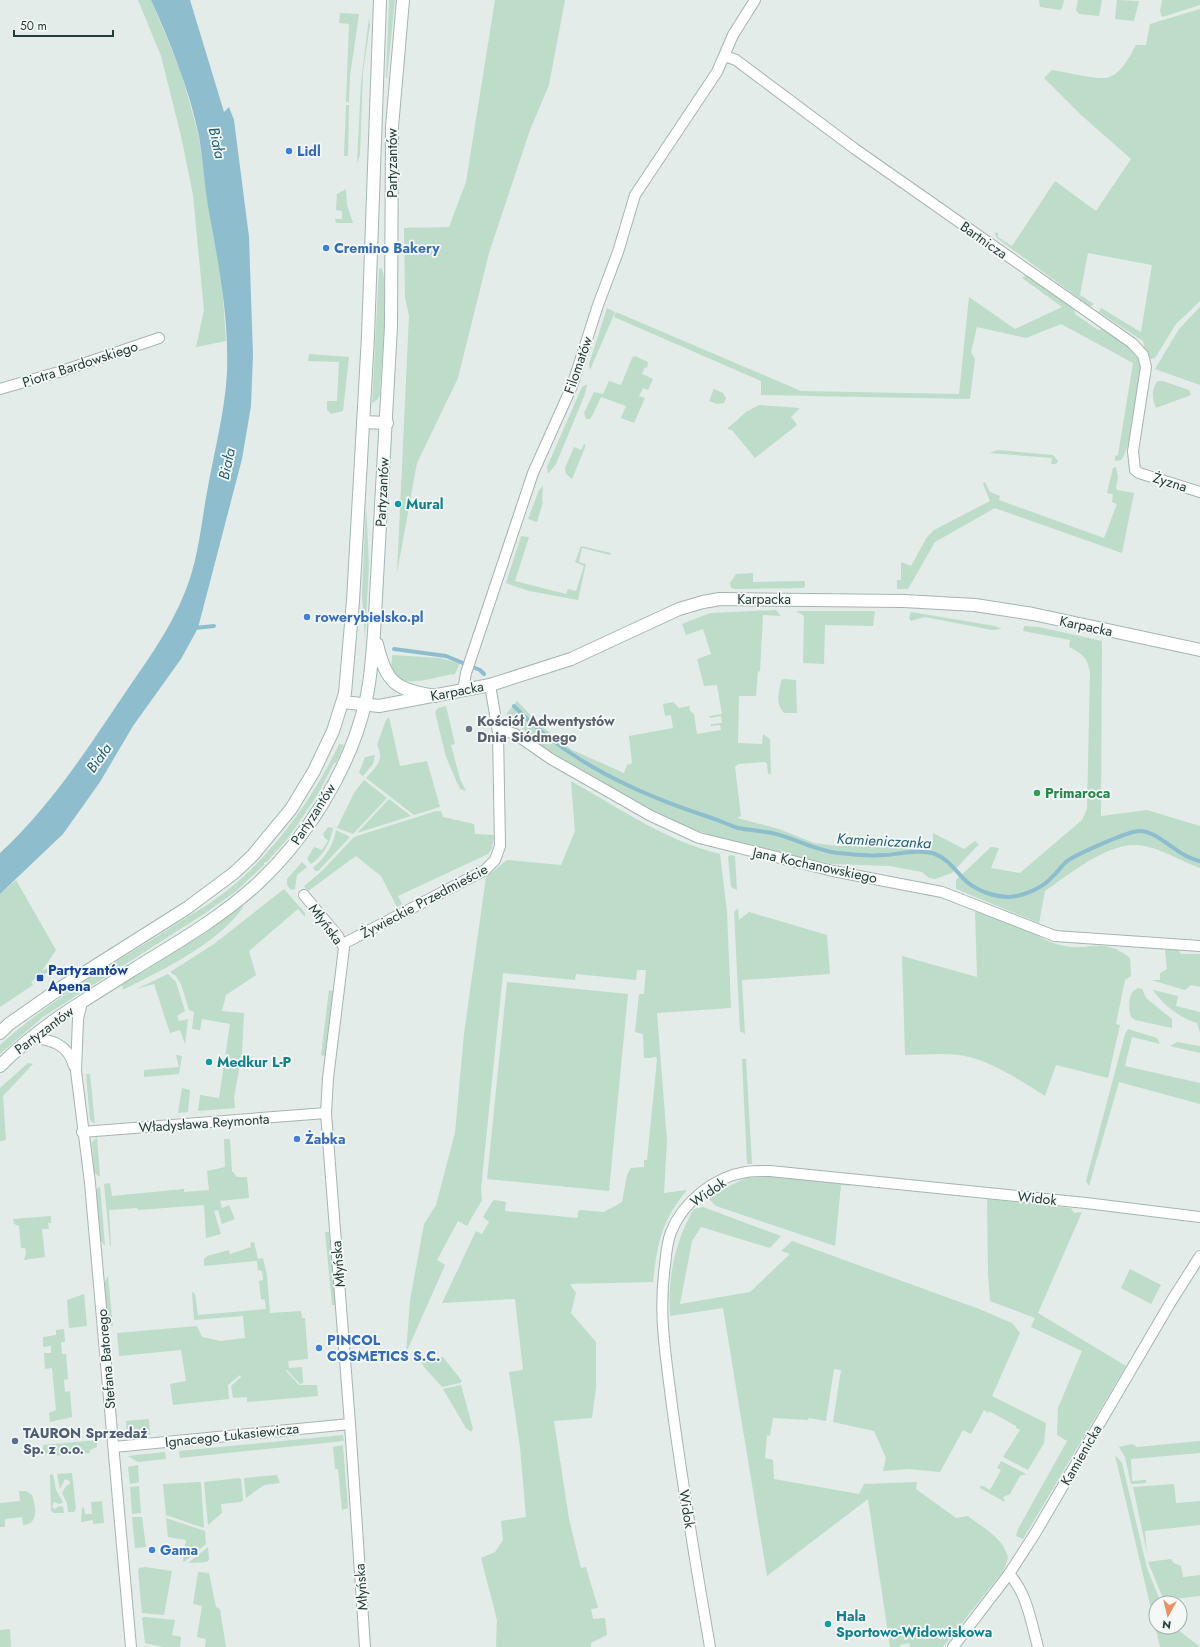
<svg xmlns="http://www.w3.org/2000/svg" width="1200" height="1647" viewBox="0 0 1200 1647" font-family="Jost,sans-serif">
	<rect width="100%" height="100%" fill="#e3ece9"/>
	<!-- green -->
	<g fill="#bddcc9">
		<path d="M138,0H151L181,72L199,137L208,203L221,270L226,341L196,347L204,310L193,195L181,136L161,56Z"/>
		<path d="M389,0H395L387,78H386Z"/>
		<path d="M495,0H565L549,85L530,130L489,253L458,378L417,463L397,573L409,316L405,297L404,228L449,227L466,182Z"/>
		<path d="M1039,0H1064L1062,8L1060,10L1040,7Z"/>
		<path d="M1078,0H1102L1099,16L1079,14L1076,10Z"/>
		<path d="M1117,0L1139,1L1134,21L1115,19Z"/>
		<path d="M1162,0H1200V5L1162,17L1160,11Z"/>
		<path d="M1200,9V301L1176,324L1155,358L1151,359L1144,349L1143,341L1099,312L1101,308L1141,332L1152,265L1088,253L1080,295L1094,304L1091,306L1088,305L997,238L995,234L996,232L998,233V237L1012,246L1055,181L1096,211L1131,159L1080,114L1044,78L1052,70C1066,72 1092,79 1105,78C1120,77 1130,56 1136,45H1146L1150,24Z"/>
		<path d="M340,13L359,14L350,76L349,102H346L349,24L339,23Z"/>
		<path d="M369,18L370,25L363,72L360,155L357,163L361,82Z"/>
		<path d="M346,105H349L348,156H344Z"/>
		<path d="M346,189L347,205L353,223H336L335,219H342V211L336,210L337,194Z"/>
		<path d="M381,268C390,277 381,376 380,394L378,399L372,403L379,269Z"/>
		<path d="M1027,274L1074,307L1075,314L1098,330L1103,329C1114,336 1133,346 1139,358C1144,370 1131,450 1121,460L1115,461V456L1118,455L1133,363L1061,324L1026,338L977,327L971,352L975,359L970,399L761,395V381L614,317L616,312L801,391L959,394L969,297L1015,329L1062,307L1022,278Z"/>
		<path d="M1200,307V385L1155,369L1179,329Z"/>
		<path d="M607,308L615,312L590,370L589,364Z"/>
		<path d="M309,354L349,357L343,411L331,414L327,410V401H337L339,362L308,361Z"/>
		<path d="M635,356L648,362L647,368L645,367L642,374L653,379L648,390L643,388L639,396L645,398L634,423L621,418L626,406L601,397L592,416L590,419H586L584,413L594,392L603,394L609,381L621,385L632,358Z"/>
		<path d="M1158,381H1163L1189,390L1191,395L1156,408C1152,399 1151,388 1158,381Z"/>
		<path d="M587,384L585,394L556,464L548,474L547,467L582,387Z"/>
		<path d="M714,389L723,393L726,398L724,403L717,404L709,401Z"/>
		<path d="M759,405L800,408L791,417L797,425L755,458L732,430L727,429L746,412Z"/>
		<path d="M584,444L586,445L572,479L566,474L565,468L574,447L581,450Z"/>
		<path d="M998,450L1053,455L1058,461L1056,464H1051L1052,458L989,453Z"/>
		<path d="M1116,467L1118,477L1116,488L1117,490L1134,493L1122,553L995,508L935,542L908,589H897V580H901V562L911,566L927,537L934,530L990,501L983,484L985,482L990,492L1000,496L999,500L1104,538L1117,504L1112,502L1113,494L1107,493L1113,468Z"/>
		<path d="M543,486L542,501L543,502L537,522L528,519L539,490Z"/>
		<path d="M366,505L369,564L365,639L362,594Z"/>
		<path d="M521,536L529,537L515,581L566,594L568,589L576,591L584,566L575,562L581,546L611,553L610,555L582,548L579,562L586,564L578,600L529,591L506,583Z"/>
		<path d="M753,573V582L805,581V586L803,588L735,589L731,588L730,583L736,574Z"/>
		<path d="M776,610L781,616L763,615L760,671L758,672L756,696H739L738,743L762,744L763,734L770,739L771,774H768L767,764L765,762L738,764L735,767L741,816L737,818L779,829L814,843L838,846H893L933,843V833L964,849L975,841L979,844L952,873L935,879L929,878L922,872L890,866L831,864L736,843L683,826L583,773L524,734L525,731L508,717L507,713L517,701L540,725L572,750L624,773L627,765L632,763L629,736L673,728L671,715L665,716L663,704L673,702L679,708L689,706L690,711L694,714L697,734L721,730L720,725L711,726V724L722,723L721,716L710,718L709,716L722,714L717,685L704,686L697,659L711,654L703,629L686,635L682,624L710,613Z"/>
		<path d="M796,611H875L873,626L825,625L824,664L803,663L804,616Z"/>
		<path d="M911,612L995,626L1002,629L992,630L925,617L911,621L909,618Z"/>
		<path d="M1024,626L1039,627L1102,641L1101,816L1147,810L1200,826V868C1180,861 1157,846 1137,845C1107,843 1068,875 1045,891L1039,923L956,889V880L991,847L999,848L991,868L1020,873L1082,820L1087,809L1090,675C1089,659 1083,654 1069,647L1070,640L1023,631Z"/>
		<path d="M392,655L439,658L460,663L455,674C435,675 387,699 392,655Z"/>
		<path d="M783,679L796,680L797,713H784C775,703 779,693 781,681Z"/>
		<path d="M446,706L455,744L451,745L460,779L466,791L460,789L446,757L435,712L438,708Z"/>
		<path d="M389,717L400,766L427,761L440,807L414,815L366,778C376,767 385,760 377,745L386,720Z"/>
		<path d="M339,744L344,745L336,763H334L318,794L289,837L266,863L264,862V865L235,892L207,912L43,1017L0,1054V1045C51,999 110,966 167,930C188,916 211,904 230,888C274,853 316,794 339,744Z"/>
		<path d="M375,755L373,764L363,776L359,773L365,757Z"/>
		<path d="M364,780L387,798L353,834L337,828L354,793Z"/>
		<path d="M571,781C619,808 666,841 720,854L727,912L731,1008L657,1013L667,1141L664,1193L687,1190C661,1222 658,1241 653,1282L570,1284L576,1293L571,1313L596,1342V1387L592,1418L554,1421L569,1519L581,1568L586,1567L598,1608L591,1609L593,1619L605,1618L607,1635L591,1643V1647H496L497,1620L481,1558L495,1552L503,1540L501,1521L526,1517L520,1447L509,1372L523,1370L515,1299L442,1303L476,1231L482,1234L489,1222L483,1217L492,1202L494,1200L506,1202L505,1211L577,1218L579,1210L604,1212L622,1202L627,1175L631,1168L644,1167V1160H647L657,1059L656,1057H653L652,1058H644L643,1034L635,1032L639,994H644L646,970H637L636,980L576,974L575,980L503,973L481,1189L482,1200L467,1226L458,1221L437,1260L445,1265L406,1353L410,1300L424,1224L436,1205L455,1133L464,1034L486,877L507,860L561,865L575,831Z"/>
		<path d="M389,799L411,816L357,833Z"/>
		<path d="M436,811H441L443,817L474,824L475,834L494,835L492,848L488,854L398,896L402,904L397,907L381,876L356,856L308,891L304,886L322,871L354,837Z"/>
		<path d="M328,827L333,828C330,843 324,855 311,864L307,859L314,847L322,850L328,841L324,837L323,834Z"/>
		<path d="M336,830L350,837L318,871H315L313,868C326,857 333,846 336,830Z"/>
		<path d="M730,855L735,856L737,890L731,887L728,857Z"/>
		<path d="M302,862L307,867L297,875L295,889L291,890L287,885V879Z"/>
		<path d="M16,880L56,950L42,971L55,964L56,966C53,972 45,974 41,974L31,982L33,985L0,1007V894Z"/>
		<path d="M284,889L305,913V917L298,909L249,951L256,975L226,995L222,1011L244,1013L242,1053L234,1098L235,1108L198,1111L200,1095L219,1098L230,1024L202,1019L200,1030L192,1029L194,1012L189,1010L181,984L176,976L170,972L214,944Z"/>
		<path d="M242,906L243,908C215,945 164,969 123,990L122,985L204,934Z"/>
		<path d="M738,908L739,920L749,912L827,935L830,974L742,980L745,1034L740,1031L734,912Z"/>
		<path d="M979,909C994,916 1009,922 1024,928C1036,934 1047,942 1060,945C1089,953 1101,935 1130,958L1131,976L1125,980L1116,1024L1120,1025L1108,1078L1056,1065L1045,1096C1024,1083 993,1062 969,1057C949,1052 925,1055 905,1055L902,956L977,977L975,912Z"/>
		<path d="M1177,948L1181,954H1200V987L1191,985L1185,990L1151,980H1160V973L1167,969L1165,951L1166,949Z"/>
		<path d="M168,974L176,982L185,1011L177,1016L179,1021L188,1019L185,1044L180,1030L170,1033L154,984L136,989Z"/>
		<path d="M507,982L628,994L609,1191L487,1179Z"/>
		<path d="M1138,988L1142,989L1146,998L1172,1019V1028L1135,1020L1131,1017C1128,1008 1128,991 1138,988Z"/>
		<path d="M329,990L333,991L325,1056L321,1055Z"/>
		<path d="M1153,990L1178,996L1176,1006L1200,1012V1033L1197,1023C1181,1019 1162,1004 1153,990Z"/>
		<path d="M1128,1029L1157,1038L1160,1044L1132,1037L1125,1066L1200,1083V1104L1119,1082L1089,1186L1086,1181L1125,1034Z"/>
		<path d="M1177,1042L1200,1046V1053L1170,1046Z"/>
		<path d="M176,1055L182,1056L179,1074L144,1077V1070L179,1067Z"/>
		<path d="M742,1059H746L752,1164H747Z"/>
		<path d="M28,1063L33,1064L3,1096L6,1140L0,1141V1088Z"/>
		<path d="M86,1074H90L95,1124L90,1120Z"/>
		<path d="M182,1088L190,1090L188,1112L178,1113Z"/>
		<path d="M97,1137L100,1177L94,1172L92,1142Z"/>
		<path d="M224,1139H230L232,1171L237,1177H247L249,1198L220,1201L222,1208L229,1205L235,1219L222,1224L218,1210L214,1211L221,1234L206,1238L204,1205L138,1210L137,1208L109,1210L111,1246H110L104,1184L110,1183L112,1196L184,1189V1192L209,1190L207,1171L225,1167Z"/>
		<path d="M780,1176L849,1183L850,1186L841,1185L835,1246L716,1206L710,1200V1196L712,1194L746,1178Z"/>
		<path d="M100,1186L105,1246L101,1241L96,1190Z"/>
		<path d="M987,1199L1071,1208L1074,1213L1082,1212L1038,1313L1126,1366L1023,1539L1016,1536L1018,1529L1067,1441L1057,1435L1058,1408L1082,1351L1031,1327L1035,1318L990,1301L988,1273Z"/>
		<path d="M703,1207L781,1236L770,1248L701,1227L692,1241L680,1304L750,1292L790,1254L781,1251L792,1241L979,1309L1012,1323L1020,1333L992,1396L1046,1423L1044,1443L1028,1470L1003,1457L1020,1430L1016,1428V1426L989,1411L988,1413L984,1410L971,1434L963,1430L940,1472L908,1469L883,1471L886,1458L874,1431L833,1422L841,1370L834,1369L826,1421L809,1418L808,1420L773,1418L770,1436L767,1435L765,1458L773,1460L774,1479L859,1494L864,1484L917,1482L916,1489L956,1518L968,1516C982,1527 1005,1539 1008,1558L1004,1570L943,1647H910L909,1643L900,1645V1647H890L868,1499L767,1576L723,1308L670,1316C667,1280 675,1240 694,1209Z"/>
		<path d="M51,1216V1223H48L49,1229H42L45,1257L24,1260L26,1253L25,1248H21L19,1226L14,1224L13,1219Z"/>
		<path d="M325,1232H329L336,1305H332Z"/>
		<path d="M254,1242L258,1259L263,1258L267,1276L270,1313L301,1311L302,1318H305L308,1359L288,1361L289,1368L302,1367L303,1383L300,1384L287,1370L286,1371L299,1385H317L318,1396L247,1402V1397L233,1398L231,1386L241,1377L240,1375L228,1385L229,1399L173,1405L170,1384L186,1381L181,1350L119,1356L117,1333L197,1326L202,1337L221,1341L245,1338L243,1316L194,1320L192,1292L195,1294L198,1315L266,1309L265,1300L261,1299L259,1281L263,1280L262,1271L258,1270L257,1261L204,1266V1259L207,1256L229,1250L230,1254L251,1247L250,1243Z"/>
		<path d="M1130,1269L1161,1285L1151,1304L1121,1288Z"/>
		<path d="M108,1276L113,1327L107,1323L104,1283Z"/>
		<path d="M84,1294L87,1326L69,1328L67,1300Z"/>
		<path d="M64,1329L65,1342H61L62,1354H66L68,1379L64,1380L65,1392L70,1391L72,1417L50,1422L49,1413L56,1410L52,1368L45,1369L44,1353H51V1346L43,1347V1337L56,1335V1330Z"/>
		<path d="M419,1357H443L462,1381L460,1383L442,1387L424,1367Z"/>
		<path d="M461,1385L473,1429L471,1432L466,1428L443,1389Z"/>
		<path d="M149,1419L150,1435L127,1437L126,1421Z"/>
		<path d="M343,1435L344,1441L180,1458L179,1451Z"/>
		<path d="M97,1440V1447L90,1450V1453L50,1456L43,1452V1445Z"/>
		<path d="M1200,1441V1453L1131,1459L1132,1481L1146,1480V1483L1131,1484L1125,1457L1119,1447L1132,1444L1137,1447Z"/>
		<path d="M343,1445L348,1508L342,1510L338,1469H335L333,1447Z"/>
		<path d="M165,1452L166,1459L138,1462L128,1456Z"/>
		<path d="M1115,1455L1122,1463L1147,1568L1161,1603H1156V1627H1174L1200,1647H1160Z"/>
		<path d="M1001,1461L1026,1474L1020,1476L1010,1494L1003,1497L1005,1502L980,1488L981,1485L990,1490L1001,1470L997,1468Z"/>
		<path d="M138,1465L139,1482L130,1484L128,1467Z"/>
		<path d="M72,1473L76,1509L74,1512H68L67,1503L62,1493L66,1486L70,1484V1481L65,1479L60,1489L57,1474Z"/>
		<path d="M53,1474L56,1490L63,1502L60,1504L54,1502L52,1507L55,1509L59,1506L63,1507L64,1513H54L51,1511L50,1475Z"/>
		<path d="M277,1475L280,1483L264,1485L246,1498L244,1478Z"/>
		<path d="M239,1478L241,1479L243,1500L241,1502L221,1504L222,1513L208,1525L204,1482Z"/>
		<path d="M199,1482H201L204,1528L166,1515L163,1484Z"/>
		<path d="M1174,1484L1176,1503L1200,1501V1525L1145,1531L1147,1553L1133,1487Z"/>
		<path d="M139,1486L141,1513L132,1514L130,1487Z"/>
		<path d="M19,1491H26L32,1495C36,1506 39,1525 23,1525L22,1517L5,1519V1527H0V1503L20,1501Z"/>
		<path d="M102,1501L104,1523L93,1524V1520L81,1522L82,1508L84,1507L85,1514H92L91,1502Z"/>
		<path d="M132,1517H142L146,1547L135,1548Z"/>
		<path d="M166,1518L205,1531L206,1544L184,1562L183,1561L186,1540L168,1537Z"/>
		<path d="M208,1547L209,1559L207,1562L188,1563Z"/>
		<path d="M1171,1559L1174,1563L1181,1566L1183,1577L1200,1575V1596L1174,1599V1603H1165L1148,1562Z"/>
		<path d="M145,1567L172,1571L164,1615L142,1613L138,1571L139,1568Z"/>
		<path d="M198,1572L209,1573L216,1607L220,1609L226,1647H205L206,1639L197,1637L202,1606L193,1604Z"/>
		<path d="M144,1617L175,1620L172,1635L181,1637L180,1647H164L145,1643L142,1618Z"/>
		<path d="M10,1629L11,1647H0V1630Z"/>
	</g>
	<!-- water -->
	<path fill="#8ebece" d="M151,0H190L224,112L229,107L234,120L249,237L253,355L251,406L242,459L198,628L181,659L133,726L100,782L63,834L0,894V853C49,808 86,751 123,696C146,662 170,630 185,592C198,561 201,525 207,492C214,452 225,412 227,372C229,315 218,261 208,206C204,183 203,159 199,136C189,89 171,44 151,0Z"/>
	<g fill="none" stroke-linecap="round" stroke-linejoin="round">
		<!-- stream -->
		<g stroke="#8ebece" stroke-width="4">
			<path d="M194,628L214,626"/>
			<path d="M394,649L446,656L480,670L484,674"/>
			<path d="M514,706C566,761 638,794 709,817C719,820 728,825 738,828C749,830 761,831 772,833C795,838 816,851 839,853C854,855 870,856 885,855C900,854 920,849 935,854C949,859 956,872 966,881C977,891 995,897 1009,897C1024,896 1043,888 1053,876C1058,872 1061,866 1066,862C1074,855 1129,831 1139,831C1158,830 1177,857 1200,861"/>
		</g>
		<defs>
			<g id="minor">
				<path d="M725,56L736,60L855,149L1132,343L1143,355L1146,367L1133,451L1135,470L1139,473L1200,492"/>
				<path d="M0,389L62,371L159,338"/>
				<path d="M463,690L466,673L533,473L572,386L598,305L618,252L635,195L717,72L733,35L755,0"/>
				<path d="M498,732L506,731L515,734L551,759L651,816L699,838L833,871L942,892L1055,936L1200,946"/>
				<path d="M304,895L338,936L344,948L328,1078L326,1113L350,1424L365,1647"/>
				<path d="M343,944L485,870L495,860L500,846L498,732L490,685"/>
				<path d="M82,1002L78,1019L76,1071L90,1183L131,1647"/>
				<path d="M31,1037C52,1040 68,1044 74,1066"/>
				<path d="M82,1132L326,1113"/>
				<path d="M114,1447L350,1424"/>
				<path d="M1009,1574C1027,1593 1031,1622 1038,1647"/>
				<path d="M710,1647C696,1567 683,1486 672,1406C666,1356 658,1315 665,1265C666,1254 667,1242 671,1232C683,1202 714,1177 746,1172C754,1171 762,1171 770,1171L1086,1203L1200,1217"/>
				<path d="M953,1647L1009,1574L1036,1532L1172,1300L1200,1256"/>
			</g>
			<g id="tertiary">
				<path d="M363,422L387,423"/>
				<path d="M343,702L379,706L490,685L571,659L679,609L703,602L720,599L904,601L975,605L1033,614L1200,650"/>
			</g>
			<g id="secondary">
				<path d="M377,644C386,683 396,690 435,696"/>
				<path d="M0,1033L9,1024L62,987L187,908L234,873L253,855L291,809L314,771L333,731L345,693L353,601L368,336L380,0"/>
				<path d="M0,1066C38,1027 85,1000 131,971C174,944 219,919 256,885C306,839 349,771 365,704C371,681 372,657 374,633L391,326L392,127L403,0"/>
			</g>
		</defs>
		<!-- minor casing -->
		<use href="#minor" stroke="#a6b4b1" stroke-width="12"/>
		<!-- tertiary casing -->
		<use href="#tertiary" stroke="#a6b4b1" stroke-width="14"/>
		<!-- secondary casing -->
		<use href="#secondary" stroke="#a2b7b2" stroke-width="14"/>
		<!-- minor -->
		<use href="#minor" stroke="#fff" stroke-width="10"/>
		<!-- tertiary -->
		<use href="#tertiary" stroke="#fff" stroke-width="12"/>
		<!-- secondary -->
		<use href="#secondary" stroke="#fff" stroke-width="12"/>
	</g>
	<!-- markers -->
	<g fill="#3f7fe0" stroke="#f4f9f7" stroke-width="1.5">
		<circle cx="289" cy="151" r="4"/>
		<circle cx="326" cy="248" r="4"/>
		<circle cx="307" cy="617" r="4"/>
		<circle cx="297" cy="1139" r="4"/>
		<circle cx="319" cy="1348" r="4"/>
		<circle cx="152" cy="1550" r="4"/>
	</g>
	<g fill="#0f9aa8" stroke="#f4f9f7" stroke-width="1.5">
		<circle cx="398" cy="504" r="4"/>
		<circle cx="209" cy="1062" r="4"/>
		<circle cx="828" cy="1624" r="4"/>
	</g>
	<circle fill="#6b7280" stroke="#f4f9f7" stroke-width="1.5" cx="469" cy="729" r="4"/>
	<circle fill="#2e9e5b" stroke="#f4f9f7" stroke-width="1.5" cx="1037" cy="793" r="4"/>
	<rect fill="#1a4fb4" stroke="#f4f9f7" stroke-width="1.5" x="36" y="974" width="8" height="8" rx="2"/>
	<circle fill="#5c6f8a" stroke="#f4f9f7" stroke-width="1.5" cx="15" cy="1441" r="4"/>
	<g text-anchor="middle" stroke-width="3.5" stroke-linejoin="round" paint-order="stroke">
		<!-- shop labels -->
		<g font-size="14" font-weight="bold" fill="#366cbe" stroke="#f4f9f7" text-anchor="start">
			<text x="297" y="156">Lidl</text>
			<text x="334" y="253">Cremino Bakery</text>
			<text x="315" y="622">rowerybielsko.pl</text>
			<text x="305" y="1144">Żabka</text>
			<text x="327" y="1345">PINCOL<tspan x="327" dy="16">COSMETICS S.C.</tspan></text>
			<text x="160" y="1555">Gama</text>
		</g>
		<!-- street labels -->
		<g font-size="14" fill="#243d39" stroke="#f4f9f7">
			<text transform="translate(392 163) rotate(-90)" y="5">Partyzantów</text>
			<text transform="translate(984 240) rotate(35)" y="5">Bartnicza</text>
			<text transform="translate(80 364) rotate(-18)" y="5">Piotra Bardowskiego</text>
			<text transform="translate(578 365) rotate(-71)" y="5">Filomatów</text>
			<text transform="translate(1170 482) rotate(17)" y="5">Żyzna</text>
			<text transform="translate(382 492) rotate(-87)" y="5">Partyzantów</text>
			<text x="764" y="604">Karpacka</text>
			<text transform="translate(1086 626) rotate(12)" y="5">Karpacka</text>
			<text transform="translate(457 691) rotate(-11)" y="5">Karpacka</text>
			<text transform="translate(313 814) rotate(-57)" y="5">Partyzantów</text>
			<text transform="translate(815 865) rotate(12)" y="5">Jana Kochanowskiego</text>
			<text transform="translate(424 901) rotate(-28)" y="5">Żywieckie Przedmieście</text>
			<text transform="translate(326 924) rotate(53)" y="5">Młyńska</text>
			<text transform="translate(44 1030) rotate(-37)" y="5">Partyzantów</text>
			<text transform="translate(204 1123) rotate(-4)" y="5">Władysława Reymonta</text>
			<text transform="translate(708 1192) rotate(-34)" y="5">Widok</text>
			<text transform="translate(1037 1198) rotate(6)" y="5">Widok</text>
			<text transform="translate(338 1264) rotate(-95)" y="5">Młyńska</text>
			<text transform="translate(106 1359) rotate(-95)" y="5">Stefana Batorego</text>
			<text transform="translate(232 1435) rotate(-6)" y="5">Ignacego Łukasiewicza</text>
			<text transform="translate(1081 1455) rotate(-60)" y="5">Kamienicka</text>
			<text transform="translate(687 1509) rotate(81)" y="5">Widok</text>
			<text transform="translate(361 1587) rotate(-94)" y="5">Młyńska</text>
		</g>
		<!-- culture labels -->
		<g font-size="14" font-weight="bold" fill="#0d838f" stroke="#f4f9f7" text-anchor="start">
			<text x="406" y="509">Mural</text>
			<text x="217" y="1067">Medkur L-P</text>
			<text x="836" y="1621">Hala<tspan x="836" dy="16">Sportowo-Widowiskowa</tspan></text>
		</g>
		<!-- worship labels -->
		<g font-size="14" font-weight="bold" fill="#5b616d" stroke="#f4f9f7" text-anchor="start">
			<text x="477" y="726">Kościół Adwentystów<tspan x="477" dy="16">Dnia Siódmego</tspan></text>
		</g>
		<!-- leisure labels -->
		<g font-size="14" font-weight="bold" fill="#27864d" stroke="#f4f9f7" text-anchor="start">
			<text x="1045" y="798">Primaroca</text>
		</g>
		<!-- transit labels -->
		<g font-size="14" font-weight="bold" fill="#164399" stroke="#f4f9f7" text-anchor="start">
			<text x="48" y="975">Partyzantów<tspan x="48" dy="16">Apena</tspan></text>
		</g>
		<!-- service labels -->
		<g font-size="14" font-weight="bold" fill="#4e5e75" stroke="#f4f9f7" text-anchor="start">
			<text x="23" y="1438">TAURON Sprzedaż<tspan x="23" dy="16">Sp. z o.o.</tspan></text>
		</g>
		<!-- water labels -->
		<g font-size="15" font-style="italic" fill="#215f76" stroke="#f4f9f7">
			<text transform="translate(217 143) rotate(77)" y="5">Biała</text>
			<text transform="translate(227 464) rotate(-78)" y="5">Biała</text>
			<text transform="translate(99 758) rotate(-54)" y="5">Biała</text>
			<text transform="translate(884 841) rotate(3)" y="5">Kamieniczanka</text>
		</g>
	</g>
	<!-- north arrow -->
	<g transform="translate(1168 1615) rotate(188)"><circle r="19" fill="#f4f9f7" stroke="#a1aeab"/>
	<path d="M0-3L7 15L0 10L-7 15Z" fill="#eb9263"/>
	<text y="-6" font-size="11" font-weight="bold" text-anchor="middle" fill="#243d39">N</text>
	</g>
	<!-- scale -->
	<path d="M14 30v6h99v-6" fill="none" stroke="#243d39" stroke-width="2"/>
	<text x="20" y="30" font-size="12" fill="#243d39" stroke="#f4f9f7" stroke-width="3" paint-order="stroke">50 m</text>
</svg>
